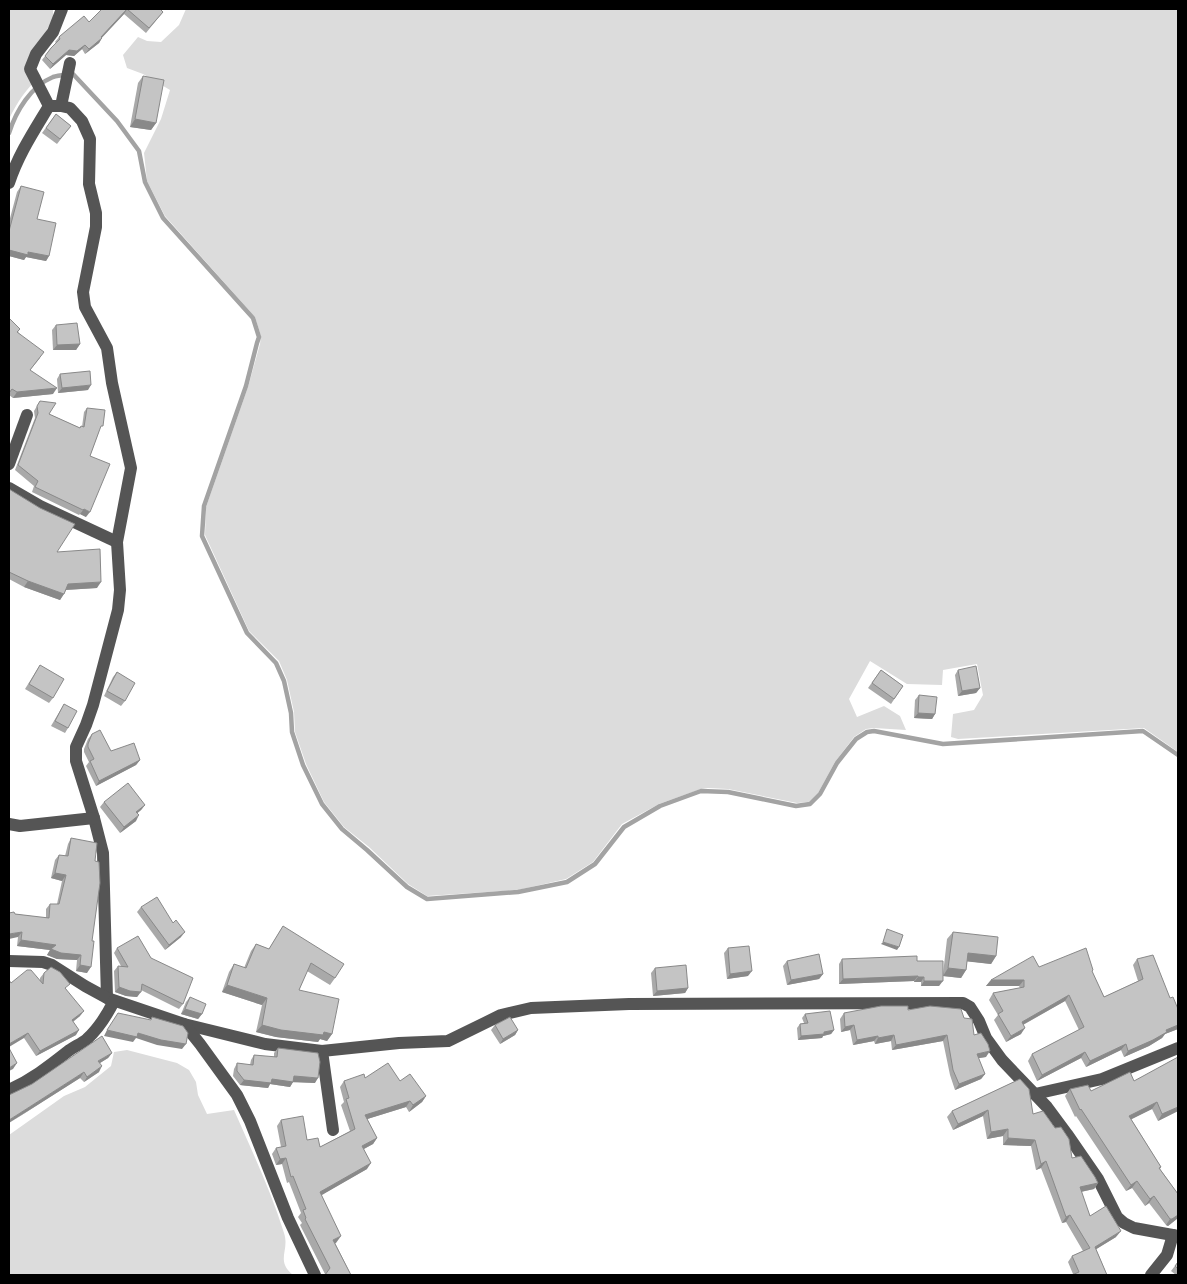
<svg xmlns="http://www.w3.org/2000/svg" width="1187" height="1284" viewBox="0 0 1187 1284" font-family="Helvetica,sans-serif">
	<rect width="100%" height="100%" fill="#fff"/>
	<!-- green -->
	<g fill="#dcdcdc">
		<path d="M9,9H53V19L29,61L41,76C26,88 17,103 9,119Z"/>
		<path d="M186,9H1178V752L1144,728L958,739L951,737L953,714L974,710L983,695L977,664L943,670L942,685L907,684L870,661L849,699L857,717L884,706L900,716L906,730L874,728L866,729L854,737L835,762L818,793L809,802L797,803L728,789L708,788L701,789L659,804L622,824L593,862L566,879L518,890L427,896L408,884L369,847L344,827L324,802L306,764L295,732L294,712L287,680L279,661L249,631L205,535L206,507L248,387L260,344L261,336L255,317L165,216L147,181L144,153L161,119L170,90L143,74L127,68L123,55L138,37L147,41L161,42L179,25Z"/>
		<path d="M127,1050L177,1063L189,1070L196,1082L198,1095L207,1114L234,1110C252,1151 271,1191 284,1233C290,1251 275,1260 293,1275H9V1135L64,1096L85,1087L111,1066L114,1052Z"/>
	</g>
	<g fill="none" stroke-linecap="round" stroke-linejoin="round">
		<!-- stream -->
		<path stroke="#a3a3a3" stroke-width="4.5" d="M9,133C16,111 31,86 53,77C59,75 67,75 73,74L117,121L139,151L145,182L163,218L253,318L259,337L257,343L246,386L204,506L202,536L247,633L276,663L284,681L291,713L292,732L303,765L322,804L342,829L367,850L407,887L427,899L518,892L567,882L595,864L624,827L660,806L701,791L728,792L796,806L810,804L820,794L837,763L856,739L867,732L874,731L943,744L1143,731L1178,755"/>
		<!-- minor -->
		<g stroke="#555" stroke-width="12">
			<path d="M49,106L30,69L36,54L53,32L62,9"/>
			<path d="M61,106L70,63"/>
			<path d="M9,183C18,155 34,131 49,106H61L70,108L82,121L90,139L89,184L96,213V227L83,292L85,307L107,348L112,383L131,468L117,542L120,590L118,610L93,705L86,725L76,747V761L94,818L103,853L107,998"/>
			<path d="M9,464L27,415"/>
			<path d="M9,488L40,506L117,542"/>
			<path d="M9,824L20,826L94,818"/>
			<path d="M9,961L43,962L52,965L85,986L107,998L184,1024L265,1044L322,1051L399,1043L448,1041L501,1015L531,1008L629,1004L963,1003L970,1007L979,1021L986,1038L1002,1060L1047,1107L1067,1134L1098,1179L1117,1217L1124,1223L1134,1228L1178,1236"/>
			<path d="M184,1024L200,1044L237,1095L250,1121L288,1218L315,1275"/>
			<path d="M322,1051L333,1130"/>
			<path d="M9,1090C31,1080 48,1067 67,1052C73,1047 81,1044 87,1039C98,1029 107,1015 114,1001"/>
			<path d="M1035,1094L1102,1079L1178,1048"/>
			<path d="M1151,1275L1167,1255L1173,1235"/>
		</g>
	</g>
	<!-- wall -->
	<g fill="#a9a9a9">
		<path d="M101,9H160L163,12L146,33L124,14L102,37V38L99,43L85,54L82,49L74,56L66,55L50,69L42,60L51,48L56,43L55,42L60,36L89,22L102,9Z"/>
		<path d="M143,76L156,123L151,130L130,127L138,83Z"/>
		<path d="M56,114L71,126L57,144L42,133Z"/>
		<path d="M21,186L37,219L49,256L46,261L26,257L24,260L9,256V222L17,192Z"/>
		<path d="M9,318L20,329L18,332L40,358L30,370L53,394L13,398L9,395Z"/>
		<path d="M56,325L80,344L76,350H53L52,330Z"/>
		<path d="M60,374L88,390L58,393L57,379Z"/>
		<path d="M40,401L49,414L80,428L82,427L84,412L87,408L99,431L90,456L86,517L80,514L79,515L32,492L34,486L15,470L35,418L34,411Z"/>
		<path d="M9,489L57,552L97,588L66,590L60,600L24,587L9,579Z"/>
		<path d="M40,665L53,698L49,703L25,689Z"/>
		<path d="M881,670L903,686L891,704L868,688Z"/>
		<path d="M958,670L980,688L976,693L958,696L955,675Z"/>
		<path d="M117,672L125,701L121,706L104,696L113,677Z"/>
		<path d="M919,695L935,714L932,719L914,718L915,700Z"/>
		<path d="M64,704L68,728L65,733L51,726Z"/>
		<path d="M92,734L111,751L140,760L136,765L96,786L86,766L89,762L84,752V749L88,739Z"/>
		<path d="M104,802L145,805L141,810L137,813L136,821L120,833L100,807Z"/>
		<path d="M71,838L95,861L87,973L76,971L77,960L57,959L47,955L50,950L17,946L18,937L15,914L46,918V909L50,904H57L62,881L51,878L55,860L59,855L65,856L68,844Z"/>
		<path d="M141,907L181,937L165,950L137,912Z"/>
		<path d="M283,926L335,978L330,985L307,971L299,990L332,1034L327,1041L320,1039L318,1042L276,1037L256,1032L262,1005L222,992L229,972L234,964L244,968L251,951L256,944L269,949Z"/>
		<path d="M953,932L996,956L991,964L967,961L966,970L961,978L943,976L939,986H921V982H914V981L839,984V964L842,959L917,961L943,974L947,939Z"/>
		<path d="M117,948L151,958L183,1004L179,1009L141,990L137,997L126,996L115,992L114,971L118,966H121L114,953Z"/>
		<path d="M728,948L748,976L727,979L724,953Z"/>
		<path d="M1137,959L1178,1009V1029L1165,1034L1162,1038L1149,1046L1124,1057L1121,1050L1086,1067L1081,1058L1037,1081L1028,1061L1032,1054L1079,1030L1065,1001L1023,1025L1021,1034L1006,1042L994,1020L998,1015L989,1000L993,993L1020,988L1019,986H986L991,980L1039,967L1093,970L1092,972L1104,997L1138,981L1133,965Z"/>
		<path d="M787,961L823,974L819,979L787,985L783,966Z"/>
		<path d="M655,968L688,988L685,993L653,996L651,973Z"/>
		<path d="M44,973L66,989L80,1016L73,1022L76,1035L36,1056L24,1038L11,983L40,980V978Z"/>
		<path d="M190,997L202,1014L198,1019L181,1014L186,1002Z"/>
		<path d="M908,1010L964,1018L974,1035L986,1057L978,1058L985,1074L981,1079L955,1090L950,1075L943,1041L892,1050L891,1041L875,1044L874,1041L853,1045L850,1030L841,1032L840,1019L844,1013Z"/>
		<path d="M805,1014L834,1030L831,1034L823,1036L822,1038L798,1040L797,1028L800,1024L804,1023L802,1018Z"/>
		<path d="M495,1025L518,1030L515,1035L500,1044L491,1030Z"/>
		<path d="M278,1048L315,1083L293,1082L290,1087L270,1084L268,1088L240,1085L233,1076L234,1069L237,1063L250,1065L251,1060L254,1055L274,1057V1053Z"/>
		<path d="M112,1053L108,1058L100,1063L99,1072L84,1082L80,1078L14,1120Z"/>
		<path d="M365,1078L400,1081L426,1096L422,1102L409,1112L406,1107L367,1119L377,1138L373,1144L364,1149L367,1169L321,1195L336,1243H335L351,1275H324L325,1274L300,1225L302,1223L298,1217L301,1213L289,1182L287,1183L282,1164L276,1165L272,1154L276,1148L281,1147L277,1126L281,1120L307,1140L320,1147L350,1131L341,1105L344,1102L340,1087L344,1081Z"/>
		<path d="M1020,1079L1033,1114L1072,1158L1098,1183L1094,1189L1081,1192L1090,1216L1116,1237L1096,1249L1107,1275L1073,1274L1068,1262L1072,1256L1083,1251L1066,1222L1062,1223L1041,1168L1036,1170L1031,1146L1003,1145V1136L987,1139L983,1116L953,1130L947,1117L952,1111Z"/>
		<path d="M1134,1081L1178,1111L1158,1121L1152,1109L1131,1119L1161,1167L1160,1169L1178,1194V1218L1168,1226L1166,1225L1149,1203L1145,1206L1132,1188L1126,1191L1076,1116L1075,1117L1065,1096L1070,1089L1091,1091Z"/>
		<path d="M1178,1262V1275H1176L1171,1271Z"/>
	</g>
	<!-- shaded-wall -->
	<g fill="#898989">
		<path d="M127,9L124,14L98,42L101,37Z"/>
		<path d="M102,38L99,43L85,54L89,49Z"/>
		<path d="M85,45L82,49L74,56L66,55L50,69L53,64L69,50Z"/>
		<path d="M135,119L156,123L151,130L130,127Z"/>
		<path d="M9,250L28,252L49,256L46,261L26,257L24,260L9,256Z"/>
		<path d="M80,344L76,350H53L57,345Z"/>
		<path d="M91,385L88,390L58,393L62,388Z"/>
		<path d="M57,388L53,394L13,398L17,392Z"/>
		<path d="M84,509L90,512L86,517L80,514Z"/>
		<path d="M28,581L64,594L60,600L24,587Z"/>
		<path d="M101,582L97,588L64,590L68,584Z"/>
		<path d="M980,688L976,693L958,696L962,691Z"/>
		<path d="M918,713L935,714L932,719L914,718Z"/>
		<path d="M140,760L136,765L96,786L99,781Z"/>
		<path d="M145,805L141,810L133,817L136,812Z"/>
		<path d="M139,815L136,821L120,833L124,827Z"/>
		<path d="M55,873L66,875L62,881L51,878Z"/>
		<path d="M22,932L18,937L9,939V934Z"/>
		<path d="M185,932L181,937L165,950L169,945Z"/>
		<path d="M21,940L56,945L81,955L77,960L57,959L47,955L50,950L17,946Z"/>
		<path d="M883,942L899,947L897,950L881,944Z"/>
		<path d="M968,953L996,956L991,964L963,961Z"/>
		<path d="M80,965L91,967L87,973L76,971Z"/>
		<path d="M948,968L966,970L961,978L943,976Z"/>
		<path d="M752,971L748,976L727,979L730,974Z"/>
		<path d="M823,974L819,979L787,985L791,980Z"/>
		<path d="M918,976L914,981L839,984L843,979Z"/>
		<path d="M918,977H924L921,982H914Z"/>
		<path d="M991,980H1024L1019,986H986Z"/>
		<path d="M924,981H943L939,986H921Z"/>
		<path d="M227,985L267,998L262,1005L222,992Z"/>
		<path d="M119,987L141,992L137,997L126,996L115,992Z"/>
		<path d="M688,988L685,993L653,996L657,991Z"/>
		<path d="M1069,995L1065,1001L1017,1028L1022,1022Z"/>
		<path d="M185,1009L202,1014L198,1019L181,1014Z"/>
		<path d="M84,1011L80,1016L68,1025L72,1020Z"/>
		<path d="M262,1025L324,1032L332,1034L327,1041L320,1039L318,1042L276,1037L256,1032Z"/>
		<path d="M854,1025L850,1030L841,1032L845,1027Z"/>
		<path d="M1178,1025V1029L1165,1034L1162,1038L1149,1046L1124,1057L1128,1051L1166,1030Z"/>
		<path d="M1025,1028L1021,1034L1006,1042L1011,1036Z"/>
		<path d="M79,1030L76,1035L36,1056L40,1051Z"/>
		<path d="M107,1030L138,1033L186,1044L182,1049L157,1045L136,1038L133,1042L104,1036Z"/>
		<path d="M518,1030L515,1035L500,1044L503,1039Z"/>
		<path d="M834,1030L831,1034L823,1036L822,1038L798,1040L801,1036Z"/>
		<path d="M28,1033L24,1038L9,1047V1044Z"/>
		<path d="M894,1035L891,1041L875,1044L878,1038Z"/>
		<path d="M947,1035L943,1041L892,1050L896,1045Z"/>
		<path d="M878,1036L874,1041L853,1045L857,1040Z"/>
		<path d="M1126,1044L1121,1050L1086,1067L1090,1061Z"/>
		<path d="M990,1051L986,1057L973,1059L977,1054Z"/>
		<path d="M1085,1052L1081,1058L1037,1081L1042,1075Z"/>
		<path d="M112,1053L108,1058L95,1066L98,1061Z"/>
		<path d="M17,1063L13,1069L9,1071V1068Z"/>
		<path d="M102,1066L99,1072L84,1082L87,1077Z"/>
		<path d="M84,1072L80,1078L9,1123V1120Z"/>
		<path d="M985,1074L981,1079L955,1090L959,1084Z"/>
		<path d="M294,1076L318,1078L315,1083L292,1082H293L290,1087L270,1084L268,1088L240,1085L244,1080L272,1079Z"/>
		<path d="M426,1096L422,1102L409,1112L413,1105Z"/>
		<path d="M410,1101L406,1107L361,1121L365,1115Z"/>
		<path d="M1157,1102L1152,1109L1124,1123L1129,1116Z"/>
		<path d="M1178,1107V1111L1158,1121L1162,1114Z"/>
		<path d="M988,1110L983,1116L953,1130L958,1124Z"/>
		<path d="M1008,1129L1003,1136L987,1139L991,1132Z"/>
		<path d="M377,1138L373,1144L358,1152L362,1146Z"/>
		<path d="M1008,1138L1035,1140L1031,1146L1003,1145Z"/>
		<path d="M286,1158L282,1164L276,1165L280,1159Z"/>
		<path d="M1046,1161L1041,1168L1036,1170L1041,1164Z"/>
		<path d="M371,1163L367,1169L315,1199L320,1192Z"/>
		<path d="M1137,1181L1132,1188L1126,1191L1131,1185Z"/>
		<path d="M1098,1183L1094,1189L1075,1193L1080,1187Z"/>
		<path d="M1154,1196L1149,1203L1145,1206L1150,1199Z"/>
		<path d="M1070,1215L1066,1222L1062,1223L1066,1217Z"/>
		<path d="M1178,1215V1218L1168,1226L1166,1225L1170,1219Z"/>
		<path d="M1121,1231L1116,1237L1090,1253L1095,1247Z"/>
		<path d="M341,1236L336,1243L329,1246L333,1240Z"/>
	</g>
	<!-- building -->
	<g fill="#c4c4c4" stroke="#898989">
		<path d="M102,9H160L163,12L149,28L127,9L101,37L102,38L89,49L85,45L77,51L69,50L53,64L45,56L51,48L60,39L59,37L60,36L84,16L89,22Z"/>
		<path d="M143,76L164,80L156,123L135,119Z"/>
		<path d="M56,114L71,126L60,139L46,128Z"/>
		<path d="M21,186L44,192L37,219L56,223L49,256L28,252V255L9,250V231Z"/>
		<path d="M9,318L20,329L17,332L44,352L30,370L57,388L17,392L12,389L9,393Z"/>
		<path d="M77,323L80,344L57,345L56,325Z"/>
		<path d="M90,371L91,385L62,388L60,374Z"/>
		<path d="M40,401L56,403L49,414L80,428L81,426L84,427L87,408L105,410L103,426H101L90,456L110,464L90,512L84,509L83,510L35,487L38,481L18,465L38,413L37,406Z"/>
		<path d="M9,489L40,508L75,524L57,552L100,549L101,582L68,584L64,594L28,581L9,572Z"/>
		<path d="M40,665L64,679L53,698L29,684Z"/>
		<path d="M976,666L980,688L962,691L958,670Z"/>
		<path d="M881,670L903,686L894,699L872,683Z"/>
		<path d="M117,672L135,683L125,701L107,691Z"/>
		<path d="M919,695L937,697L935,714L918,713Z"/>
		<path d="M64,704L77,711L68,728L55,721Z"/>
		<path d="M100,730L111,751L134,743L140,760L99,781L90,761L94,759L88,747V744L92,734Z"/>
		<path d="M128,783L145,805L136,812L139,815L124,827L104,802Z"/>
		<path d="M71,838L97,843L95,861L99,862L100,883L92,941H94L91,967L80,965L81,955L61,953L51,949L56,945L21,940L22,932L9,934V913L14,912L15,914L49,918L50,904H59L66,875L55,873L59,855L68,856Z"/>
		<path d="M157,897L173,923L176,920L185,932L169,945L141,907Z"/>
		<path d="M283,926L344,964L335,978L311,963L299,990L339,999L332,1034L324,1032L323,1035L281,1030L262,1025L267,998L227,985L234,964L246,968L256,944L269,949Z"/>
		<path d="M887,929L903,935L899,947L883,942Z"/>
		<path d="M953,932L998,937L996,956L968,953L966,970L948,968Z"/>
		<path d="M138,936L151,958L193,978L183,1004L142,984L141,992L130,991L119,987L118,966L128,967L117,948Z"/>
		<path d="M749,946L752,971L730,974L728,948Z"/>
		<path d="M1086,948L1093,970L1092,971L1104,997L1143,979L1137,959L1153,955L1170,998L1173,997L1178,1009V1025L1166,1030L1167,1032L1153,1040L1128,1051L1126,1044L1090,1061L1085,1052L1042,1075L1032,1054L1084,1027L1069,995L1022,1022L1025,1028L1011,1036L998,1014L1003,1011L993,993L1024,987V980H991L1033,956L1039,967Z"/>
		<path d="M819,954L823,974L791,980L787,961Z"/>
		<path d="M917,956V961H943V981H924V977H918V976L843,979L842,959Z"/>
		<path d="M686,965L688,988L657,991L655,968Z"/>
		<path d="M51,967L60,972L70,984L65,988L84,1011L72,1020L79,1030L40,1051L28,1033L9,1044V980L11,983L27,970H31L43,984L44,973Z"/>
		<path d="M190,997L206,1004L202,1014L185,1009Z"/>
		<path d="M881,1006H908V1010L930,1006L961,1009L964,1018L972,1019L974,1035L981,1033L988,1044L990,1051L977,1054L985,1074L959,1084L953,1070L947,1035L896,1045L894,1035L878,1038V1036L857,1040L854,1025L845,1027L844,1013Z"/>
		<path d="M830,1011L834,1030L824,1032V1034L801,1036L800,1024L808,1023L805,1014Z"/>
		<path d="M118,1013L151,1020L152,1017L183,1026L188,1033L186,1044L161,1040L138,1033L137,1037L107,1030Z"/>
		<path d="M510,1017L518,1030L503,1039L495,1025Z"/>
		<path d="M102,1036L112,1053L98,1061L102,1066L87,1077L84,1072L17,1115L9,1120V1095L32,1084Z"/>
		<path d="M9,1048L17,1063L9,1068Z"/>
		<path d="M278,1048L318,1053L320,1062L318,1078L294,1076L293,1082L272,1079L271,1083L244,1080L237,1071V1063L253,1065L254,1055L277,1057Z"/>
		<path d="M1178,1057V1107L1162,1114L1157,1102L1129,1116L1161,1167L1159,1168L1178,1194V1215L1172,1219H1170L1154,1196L1150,1199L1137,1181L1131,1185L1081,1109L1080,1110L1070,1089L1088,1085L1091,1091L1130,1072L1134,1081Z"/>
		<path d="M388,1063L400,1081L410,1074L426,1096L413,1105L410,1101L365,1115L377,1138L362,1146L371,1163L320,1192L341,1236L333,1240L351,1275H325L330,1268L305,1219L306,1218L303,1210L306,1209L293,1176L291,1177L286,1158L280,1159L276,1148L286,1146L281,1120L303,1116L307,1140L318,1138L320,1147L355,1129L346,1099L349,1098L344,1081L364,1074L365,1078Z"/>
		<path d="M1020,1079L1029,1089L1033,1114L1043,1111L1055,1128L1061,1127L1069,1139L1072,1158L1081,1156L1095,1177L1098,1183L1080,1187L1090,1216L1106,1206L1121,1231L1095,1247L1107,1275H1072L1079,1272L1072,1256L1090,1248L1070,1215L1066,1217L1046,1161L1041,1164L1035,1140L1008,1138V1129L991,1132L988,1110L958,1124L952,1111Z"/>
		<path d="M1178,1262V1269L1175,1266Z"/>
	</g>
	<!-- border -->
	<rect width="1187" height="1284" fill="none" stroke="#000000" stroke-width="20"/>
</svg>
